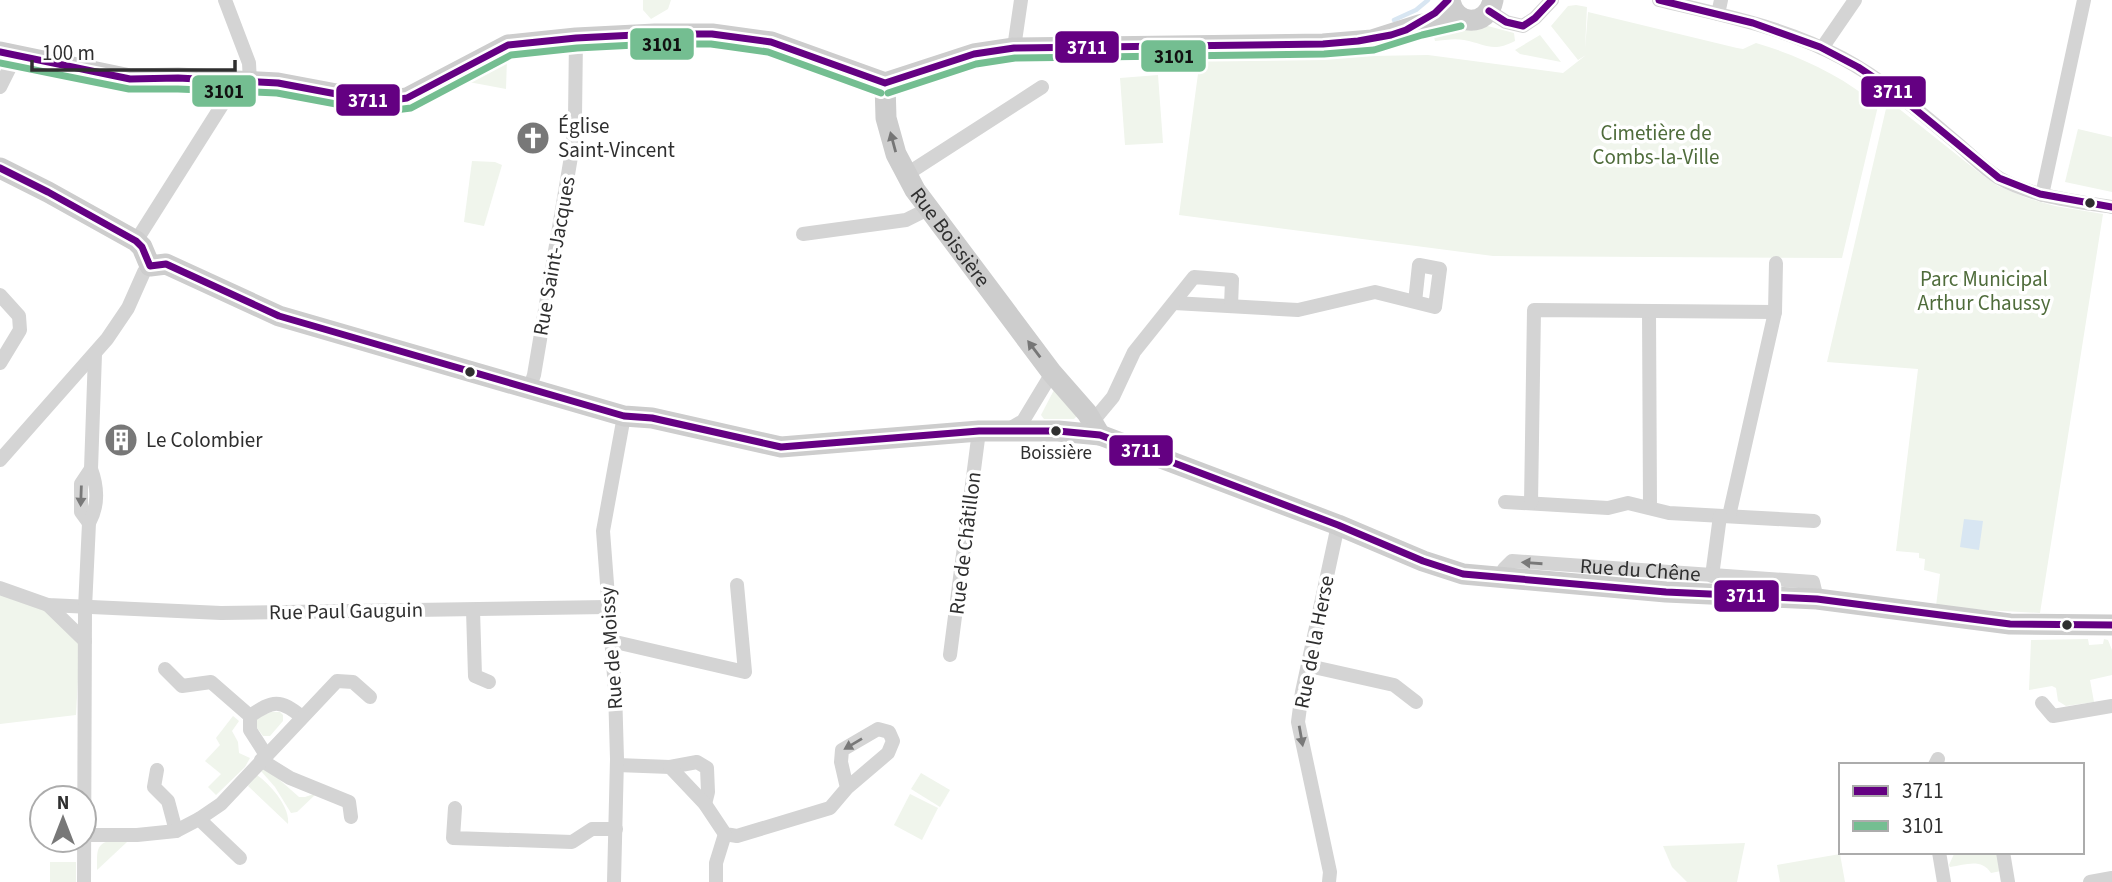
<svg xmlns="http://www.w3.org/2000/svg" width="2112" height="882" viewBox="0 0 2112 882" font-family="'Source Sans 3',sans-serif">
	<rect width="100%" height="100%" fill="#fff"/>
	<!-- green -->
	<g fill="#f0f5ec">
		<path d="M643,0H671L668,9L651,19L643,10Z"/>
		<path d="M1576,5L1587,7L1585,49L1588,12L1737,48L1743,49L1756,43C1800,56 1843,76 1878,106L1842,258L1493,256L1179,215L1200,59L1428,55L1563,73L1586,55L1578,60L1551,26L1568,6Z"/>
		<path d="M1484,25L1514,33L1515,41C1492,53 1486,44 1464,40C1455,38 1444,40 1435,41L1434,37L1441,32L1438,26Z"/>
		<path d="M1540,35L1561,62L1520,54L1515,50Z"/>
		<path d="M507,57L506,89L458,80Z"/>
		<path d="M1158,75L1163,143L1125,145L1120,78Z"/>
		<path d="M1888,100L1981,174L1998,186L2027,198L2055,206L2103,214L2040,613L1985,610L1936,606L1940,574L1924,570L1925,559L1919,558V553L1896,551L1918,369L1827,362Z"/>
		<path d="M2078,129L2112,137V192L2065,182Z"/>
		<path d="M472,161L495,162L502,165L484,226L464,222Z"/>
		<path d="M1054,390L1078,415L1074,419H1044L1041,415Z"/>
		<path d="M0,593L47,610L80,641L76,715L0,724Z"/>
		<path d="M2088,639L2089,645L2103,644L2104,639L2108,640L2112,650V675L2090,680L2094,702L2066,706L2058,701L2056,688L2052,686L2029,690L2031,640Z"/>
		<path d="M271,712H280L283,715V721L270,736H263L255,725V719Z"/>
		<path d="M233,716L239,721L232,731L238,742L239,753L250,758L245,767L216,795L208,787L221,774L205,761L220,745L216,738Z"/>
		<path d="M265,767L299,797H305L317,793L297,812L291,813L275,787L261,771Z"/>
		<path d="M921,773L950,790L940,807L911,789Z"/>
		<path d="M257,775C271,785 290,807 288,824L248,786Z"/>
		<path d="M910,794L938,808L922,840L894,825Z"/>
		<path d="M106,842H127L97,870C98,860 94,846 106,842Z"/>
		<path d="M1745,843L1737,882H1687L1672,867L1663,846Z"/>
		<path d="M1956,852H1997L2001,871L1991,873C1981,858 1966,865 1950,867L1949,865L1954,854Z"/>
		<path d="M1840,854L1845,882H1780L1777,865Z"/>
		<rect x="50" y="862" width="26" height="20"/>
	</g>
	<!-- water -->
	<path fill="#d8e6f2" d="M1964,519L1983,521L1979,550L1960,547Z"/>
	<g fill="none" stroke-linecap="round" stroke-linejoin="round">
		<!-- stream -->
		<path stroke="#d8e6f2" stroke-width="4.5" d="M1394,20L1416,10L1428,0"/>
		<!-- street -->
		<g stroke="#d4d4d4" stroke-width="14">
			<path d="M225,0L249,63L250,82"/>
			<path d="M1659,0C1722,15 1785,27 1842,58C1885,81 1921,113 1958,144C1971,155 1984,169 1999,178C2033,197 2074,201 2112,207"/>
			<path d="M1489,11L1506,22L1523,26L1535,18L1552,0"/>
			<path d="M1718,14L1721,0"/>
			<path d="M1014,48L1021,0"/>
			<path d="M1822,48L1855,0"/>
			<path d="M0,87L11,65L13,55"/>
			<path d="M907,174L1042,87"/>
			<path d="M2042,195L2084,0"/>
			<path d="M803,234L906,220L928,209"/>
			<path d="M136,241L229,94L234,81"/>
			<path d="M0,295L19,316L20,330L0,363"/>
			<path d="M1174,303L1298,310L1375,292L1435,307L1440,269L1419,265L1415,302"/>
			<path d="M1649,311L1650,507"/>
			<path d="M529,389L534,375L573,145L575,117L576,38"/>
			<path d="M1093,421L1113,397L1134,352L1194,277L1232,280L1231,306"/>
			<path d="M1009,429L1023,421L1052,373"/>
			<path d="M0,460L107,339L128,308L144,272L150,266"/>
			<path d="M1505,502L1608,508L1628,503L1669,513L1814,521"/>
			<path d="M1531,503L1534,310L1775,312"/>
			<path d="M1729,516L1775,312L1776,263"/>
			<path d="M89,523L81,512V484L91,469"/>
			<path d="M1712,576L1720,516"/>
			<path id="s1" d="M1503,578L1504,569L1512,561L1813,582L1817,599"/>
			<path d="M0,588L48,605L221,613L607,607"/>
			<path d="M48,605L85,641"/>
			<path d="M473,610L475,676L489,682"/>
			<path d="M611,641L745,672L737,585"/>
			<path d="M950,655L979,431"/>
			<path d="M1309,666L1394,685L1416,702"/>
			<path d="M165,669L182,686L211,682L250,716"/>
			<path d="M2042,703L2053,716L2112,706"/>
			<path d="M266,755L250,730V716C273,700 280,699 302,717"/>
			<path d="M261,760L290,778L349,802L351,817"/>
			<path d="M617,765L670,767L697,762L707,768L708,792L705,804"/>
			<path d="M1935,765L1938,759"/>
			<path d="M670,767L705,804L725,834L737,836L830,808L847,788L888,753L893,741L889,732L878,729L842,750L841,762L847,788"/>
			<path d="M157,770L154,787L168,801L176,831"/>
			<path d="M455,808L453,838L572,842L592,829H616"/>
			<path d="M199,819L240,858"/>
			<path d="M84,835H137L176,831L199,819L221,804L337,681L353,682L370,697"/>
			<path d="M1939,852L1944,882"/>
			<path d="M2003,852L2008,882"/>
			<path d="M84,882L85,608L89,523C99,505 98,488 91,469L95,354"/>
			<path d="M614,882L617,759L615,689L603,531L624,416"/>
			<path d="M716,882V863L725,834"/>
			<path d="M1329,882L1330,872L1298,722L1302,692L1338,525"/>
			<path d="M2090,882L2112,878"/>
		</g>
		<!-- secondary -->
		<g stroke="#cdcdcd" stroke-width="21">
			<path d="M1450,0C1454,27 1488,27 1493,0"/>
			<path d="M0,52L130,79L178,78L278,83L379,102L407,98L508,45L576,38L655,34H712L771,42L885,83"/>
			<path d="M885,83L974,54L1014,48L1323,44L1372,40L1419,25L1459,16"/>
			<path id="s2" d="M885,83L886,118L896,154L915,190L1052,373L1087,413L1100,435"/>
			<path d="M0,168L48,192L136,241L142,247L150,266L166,264L279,316L624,416L652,418L781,447L979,431H1058L1100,435L1338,525L1423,561L1463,574L1666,592L1817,599L2010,624L2112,625"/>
		</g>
		<defs>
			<g id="bus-1">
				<path d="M1659,0L1753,23L1820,47L1858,67L1888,87L1999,178L2040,194L2112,207"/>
				<path d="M1489,11L1506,22L1523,26L1535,18L1552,0"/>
				<path d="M0,52L130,79L178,78L278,83L379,102L407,98L508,45L576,38L655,34H712L771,42L885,83L974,54L1014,48L1323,44L1358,41L1391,35L1406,30L1435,13L1448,0"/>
				<path d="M0,168L48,192L136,241L142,247L150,266L166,264L279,316L624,416L652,418L781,447L979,431H1058L1100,435L1338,525L1423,561L1463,574L1666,592L1817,599L2010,624L2112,625"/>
			</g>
			<g id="bus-2">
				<path d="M0,63L129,89H178L277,93L379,112L411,108L511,55L577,48L655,44H711L768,52L881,93"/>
				<path d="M888,93L976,64L1015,58L1324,54L1374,50L1422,35L1461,26"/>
			</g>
		</defs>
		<!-- bus-1 casing -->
		<use href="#bus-1" stroke="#fff" stroke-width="12"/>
		<!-- bus-2 casing -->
		<use href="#bus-2" stroke="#fff" stroke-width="12"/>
		<!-- bus-1 -->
		<use href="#bus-1" stroke="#640082" stroke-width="7"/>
		<!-- bus-2 -->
		<use href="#bus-2" stroke="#74be91" stroke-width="7"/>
	</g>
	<!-- one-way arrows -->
	<defs><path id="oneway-solid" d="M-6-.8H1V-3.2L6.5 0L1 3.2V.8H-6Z" transform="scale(1.75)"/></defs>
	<g fill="#767676">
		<use href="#oneway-solid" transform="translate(893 142) rotate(-105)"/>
		<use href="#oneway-solid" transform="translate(1034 349) rotate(-127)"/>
	</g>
	<g fill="#797979">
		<use href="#oneway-solid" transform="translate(81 496) rotate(92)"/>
		<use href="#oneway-solid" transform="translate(1532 563) rotate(-176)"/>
		<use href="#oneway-solid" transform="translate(1301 736) rotate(80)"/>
		<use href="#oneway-solid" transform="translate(853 744) rotate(149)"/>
	</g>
	<!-- icons -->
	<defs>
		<symbol id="church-disc" viewBox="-11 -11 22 22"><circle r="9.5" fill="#787878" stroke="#fff"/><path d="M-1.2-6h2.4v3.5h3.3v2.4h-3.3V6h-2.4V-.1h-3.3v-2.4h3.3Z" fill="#fff"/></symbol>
		<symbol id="building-disc" viewBox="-11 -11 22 22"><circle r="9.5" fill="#787878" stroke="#fff"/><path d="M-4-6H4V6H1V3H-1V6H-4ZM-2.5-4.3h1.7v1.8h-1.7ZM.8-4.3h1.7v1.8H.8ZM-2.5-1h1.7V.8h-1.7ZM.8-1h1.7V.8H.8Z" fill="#fff"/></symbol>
	</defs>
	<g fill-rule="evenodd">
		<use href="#church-disc" x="514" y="119" width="38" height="38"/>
		<use href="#building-disc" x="102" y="421" width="38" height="38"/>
	</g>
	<!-- markers -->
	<g fill="#2f2f2f" stroke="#fff" stroke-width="2.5">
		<circle cx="2090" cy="203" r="6"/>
		<circle cx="470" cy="372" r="6"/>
		<circle cx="1056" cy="431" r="6"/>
		<circle cx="2067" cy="625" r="6"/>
	</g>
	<g text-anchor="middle" stroke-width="7" stroke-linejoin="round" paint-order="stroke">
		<!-- bus labels -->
		<g font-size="19" fill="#2f2f2f" stroke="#fff">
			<text x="1056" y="459">Boissière</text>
		</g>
		<!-- poi labels -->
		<g font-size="21" fill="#2f2f2f" stroke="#fff" text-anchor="start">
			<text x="558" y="133">Église<tspan x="558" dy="24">Saint-Vincent</tspan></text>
			<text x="146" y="447">Le Colombier</text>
		</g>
		<!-- park labels -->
		<g font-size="21" fill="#4f6c3b" stroke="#fff">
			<text x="1656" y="140">Cimetière de<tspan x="1656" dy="24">Combs-la-Ville</tspan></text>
			<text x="1984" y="286">Parc Municipal<tspan x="1984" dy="24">Arthur Chaussy</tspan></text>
		</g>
		<!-- street labels -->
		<g font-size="21" fill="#2f2f2f" stroke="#fff">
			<text dy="7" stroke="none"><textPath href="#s2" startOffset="172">Rue Boissière</textPath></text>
			<text transform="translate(554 256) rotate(-80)" y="7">Rue Saint-Jacques</text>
			<text transform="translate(965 543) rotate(-83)" y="7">Rue de Châtillon</text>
			<text dy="7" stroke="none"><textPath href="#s1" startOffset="149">Rue du Chêne</textPath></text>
			<text transform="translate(346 611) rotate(-1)" y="7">Rue Paul Gauguin</text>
			<text transform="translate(1314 642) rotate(-79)" y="7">Rue de la Herse</text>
			<text transform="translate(611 648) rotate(-94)" y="7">Rue de Moissy</text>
		</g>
	</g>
	<g stroke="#fff" stroke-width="2.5">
		<rect x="629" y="27" width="66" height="34" rx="7" fill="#74be91"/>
		<rect x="1054" y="30" width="66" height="34" rx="7" fill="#640082"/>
		<rect x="1140" y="39" width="67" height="34" rx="7" fill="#74be91"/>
		<rect x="191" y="74" width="66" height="34" rx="7" fill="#74be91"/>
		<rect x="1860" y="75" width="67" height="33" rx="7" fill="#640082"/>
		<rect x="335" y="83" width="66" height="34" rx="7" fill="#640082"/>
		<rect x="1108" y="434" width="66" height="33" rx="7" fill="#640082"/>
		<rect x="1713" y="579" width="67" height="34" rx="7" fill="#640082"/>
	</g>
	<g font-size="19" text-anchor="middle" font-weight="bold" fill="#fff">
		<text x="1087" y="54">3711</text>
		<text x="1893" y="98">3711</text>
		<text x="368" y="107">3711</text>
		<text x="1141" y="457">3711</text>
		<text x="1746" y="602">3711</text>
	</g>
	<g font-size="19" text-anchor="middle" font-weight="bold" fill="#111">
		<text x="662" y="51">3101</text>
		<text x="1174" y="63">3101</text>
		<text x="224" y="98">3101</text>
	</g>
	<!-- legend -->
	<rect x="1839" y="763" width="245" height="91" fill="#ffffff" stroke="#acacac" stroke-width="2"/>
	<rect x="1853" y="786" width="35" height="10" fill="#640082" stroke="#acacac" stroke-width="2"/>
	<text x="1902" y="798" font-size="21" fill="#2f2f2f">3711</text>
	<rect x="1853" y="821" width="35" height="10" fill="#74be91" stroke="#acacac" stroke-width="2"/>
	<text x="1902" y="833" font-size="21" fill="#2f2f2f">3101</text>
	<!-- north arrow -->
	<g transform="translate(63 819)"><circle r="33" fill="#ffffff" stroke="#acacac" stroke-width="2"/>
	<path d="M0-5L12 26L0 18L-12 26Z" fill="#787878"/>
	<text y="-10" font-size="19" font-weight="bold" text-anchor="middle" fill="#2f2f2f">N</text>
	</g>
	<!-- scale -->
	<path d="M32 60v10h203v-10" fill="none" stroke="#2f2f2f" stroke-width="3.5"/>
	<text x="42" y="60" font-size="21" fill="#2f2f2f" stroke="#ffffff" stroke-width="5" paint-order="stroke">100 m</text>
</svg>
